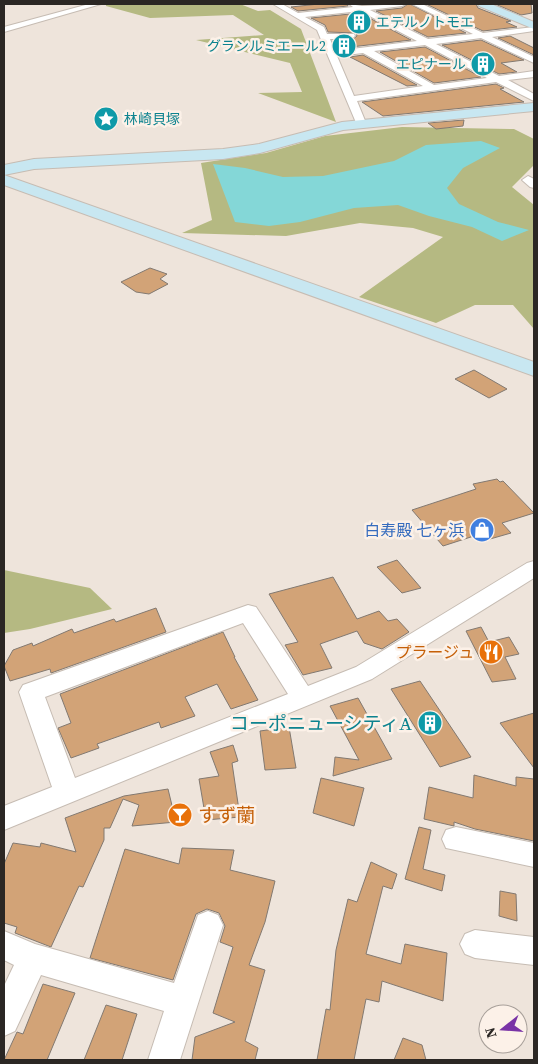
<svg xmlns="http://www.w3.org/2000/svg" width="538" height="1064" viewBox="0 0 538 1064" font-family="'Source Serif 4','Noto Sans JP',serif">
	<rect width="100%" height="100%" fill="#eee4db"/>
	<!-- green -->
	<g fill="#b5b982">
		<path d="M106,4H240L258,11L270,10L301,29L336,122L258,93L302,92L290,63L196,40L264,35L233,15L150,18L106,6Z"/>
		<path d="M402,127L514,129L534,139V165L512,187L534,205V329L513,305H475L436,323L359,297L443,237L413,228L360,223L286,236L182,233L212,220L201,163L266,153L325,136Z"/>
		<path d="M4,570L90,588L112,609L30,629L4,633Z"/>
	</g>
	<!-- water -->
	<path fill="#84d7d7" d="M481,141L500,148L463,168L447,188L459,204L498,222L529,230L502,241L472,227L429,216L398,205L354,208L300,222L269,226L235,222L213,164L245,168L283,177L323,176L394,161L426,145Z"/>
	<!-- building -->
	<g fill="#d2a377" stroke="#827971">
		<path d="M319,4H347L348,6L298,11L291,7Z"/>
		<path d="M408,4H410L466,33L428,37L376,11L402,8Z"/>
		<path d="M426,4H476L478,8L511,21L506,22L517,27L483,31Z"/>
		<path d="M495,4H531L532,13L521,15Z"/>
		<path d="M360,13L411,40L342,48L336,45L341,44L336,41L352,40L357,36L356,33L328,32L325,25L311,18Z"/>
		<path d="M510,36L534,48V55L498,38Z"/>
		<path d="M481,40L524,60L501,63L517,72L499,74L442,45Z"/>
		<path d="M425,47L481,77L434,83L380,52Z"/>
		<path d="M363,55L417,85L407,86L350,57Z"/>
		<path d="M496,84L504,88L500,89L524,102L383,116L362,102Z"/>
		<path d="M464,120L463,126L436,129L428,123Z"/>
		<path d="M150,268L167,274L160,279L168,284L149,294L136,292L121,282Z"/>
		<path d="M474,370L507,389L489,398L455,379Z"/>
		<path d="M497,479L500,482L503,481L534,513L502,523L511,533L483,541L477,535L443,546L412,510L476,489L473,484Z"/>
		<path d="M397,560L421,588L402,593L377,567Z"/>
		<path d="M333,577L357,619L379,611L388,621L397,619L409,632L382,649L364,643L357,631L320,644L332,668L303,675L285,645L298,642L269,594Z"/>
		<path d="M156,608L166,632L51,673L50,669L10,681L4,666L13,650L32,643L33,646L72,629L74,633L114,619L116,622Z"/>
		<path d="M481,627L489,642L509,637L519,654L505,657L516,679L492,682L466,631Z"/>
		<path d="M223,632L235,657H234L258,700L231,709L217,684L185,697L195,716L161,728L159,722L97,744L99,748L71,758L58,728L71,723L60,694Z"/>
		<path d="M420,681L471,757L440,767L391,689Z"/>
		<path d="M358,698L392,759L333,776L335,757L359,760L330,706Z"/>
		<path d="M534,713V768L500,723Z"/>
		<path d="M289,727L296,768L265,770L260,731Z"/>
		<path d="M233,745L238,761L232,763L240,817L206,820L199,779L219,776L210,752Z"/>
		<path d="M474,775L516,786V777L534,779V841L475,829L454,822V826L424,819L429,787L473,798Z"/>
		<path d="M321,778L364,788L354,826L313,813Z"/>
		<path d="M168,789L176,822L132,826L139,805L123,799L110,828H104V840L83,887L79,886L51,947L15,933L17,927L4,923V864L13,843L40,847L41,843L76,852L65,818L124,796Z"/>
		<path d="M419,827L431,830L423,869L445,875L442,891L405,879Z"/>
		<path d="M182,848L234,850L230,870L275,881L265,922L249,965L265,970L245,1041L258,1048L255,1060H192L195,1037L235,1022L213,1013L233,947L220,942L225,926L219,913L207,909L196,914L173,980L90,958L125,849L179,864Z"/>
		<path d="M371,862L397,874L392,889L383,886L366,954L401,964L405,944L447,953L443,1001L382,981L379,1002L366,999L354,1060H317L326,1009L330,1010L336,950L348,899L357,902Z"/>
		<path d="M500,891L516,894L517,921L499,916Z"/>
		<path d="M43,984L75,993L47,1060H4L17,1032L23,1034Z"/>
		<path d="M106,1005L137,1014L122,1060H84Z"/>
		<path d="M403,1038L422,1045L426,1060H394Z"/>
	</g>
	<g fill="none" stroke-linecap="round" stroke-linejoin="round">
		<defs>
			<g id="street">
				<path d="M89,4H101L4,32V27Z"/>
				<path d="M273,4H282L298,13L353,7L349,4L362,6L406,4L402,6L370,10L428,39L473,34L412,4H422L483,33L534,27V31L492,37L534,57V63L481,38L436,44L499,76L534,71V77L508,80L534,94V101L496,82L357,101L366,123L365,125H357L317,30ZM360,11L417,41L335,51L330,39H351L355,36L354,34H327L324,27L305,17ZM425,45L487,78L434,85L374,51ZM363,53L423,86L354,96L337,56Z"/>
				<path d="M528,176L534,179V188L530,187L522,180Z"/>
				<path d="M534,561V578L372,679L4,830V806L52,787L19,692L23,685L248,605L256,607L308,686L356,667L527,563ZM243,623L288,694L75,778L45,697Z"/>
				<path d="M456,827L534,843V867L446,848L442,839L446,830Z"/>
				<path d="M208,911L218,915L223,925L180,1060H148L164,1011L41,975L15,1031L4,1036V986L14,965L4,960V931L35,944L174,983L198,915Z"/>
				<path d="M475,930L534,937V965L475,958L465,954L460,944L465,934Z"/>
			</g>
			<g id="secondary">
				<path d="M478,4H491L534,22V29L479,6Z"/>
				<path d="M534,103V111L343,130L260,153L223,159L34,169L4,175V165L34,159L223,149L259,144L342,122Z"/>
				<path d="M4,175L534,362V376L4,185Z"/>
			</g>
		</defs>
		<!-- street casing -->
		<use href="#street" stroke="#c6bcb3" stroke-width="2"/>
		<!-- secondary casing -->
		<use href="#secondary" stroke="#c6bcb3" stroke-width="2"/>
		<!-- street -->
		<use href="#street" fill="#fff" fill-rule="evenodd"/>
		<!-- secondary -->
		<use href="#secondary" fill="#c8e7f1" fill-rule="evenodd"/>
	</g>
	<!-- icons -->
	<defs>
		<symbol id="building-disc" viewBox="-11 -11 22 22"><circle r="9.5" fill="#0f9aa8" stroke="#fcf1e8"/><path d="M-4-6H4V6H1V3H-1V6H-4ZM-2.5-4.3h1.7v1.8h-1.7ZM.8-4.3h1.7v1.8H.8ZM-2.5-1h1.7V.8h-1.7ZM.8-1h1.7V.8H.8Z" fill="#fff"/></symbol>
		<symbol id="sight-disc" viewBox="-11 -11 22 22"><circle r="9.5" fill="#0f9aa8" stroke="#fcf1e8"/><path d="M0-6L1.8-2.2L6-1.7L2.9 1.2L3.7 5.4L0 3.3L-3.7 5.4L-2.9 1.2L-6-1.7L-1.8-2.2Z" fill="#fff"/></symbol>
		<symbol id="shop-disc" viewBox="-11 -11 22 22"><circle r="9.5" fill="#3f7fe0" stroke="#fcf1e8"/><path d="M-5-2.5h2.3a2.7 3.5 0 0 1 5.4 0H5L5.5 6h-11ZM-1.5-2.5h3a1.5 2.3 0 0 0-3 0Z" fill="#fff"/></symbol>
		<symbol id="restaurant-disc" viewBox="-11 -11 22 22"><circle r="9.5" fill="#e8710a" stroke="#fcf1e8"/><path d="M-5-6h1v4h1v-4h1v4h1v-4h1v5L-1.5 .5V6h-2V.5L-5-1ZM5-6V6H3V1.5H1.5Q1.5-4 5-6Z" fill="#fff"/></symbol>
		<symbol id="bar-disc" viewBox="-11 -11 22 22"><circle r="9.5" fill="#e8710a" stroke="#fcf1e8"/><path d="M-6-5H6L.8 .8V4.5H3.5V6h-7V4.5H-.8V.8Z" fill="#fff"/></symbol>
	</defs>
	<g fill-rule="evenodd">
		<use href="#building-disc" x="345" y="8" width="28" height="28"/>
		<use href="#building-disc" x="330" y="32" width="28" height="28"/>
		<use href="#building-disc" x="469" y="50" width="28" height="28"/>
		<use href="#sight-disc" x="92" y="105" width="28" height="28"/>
		<use href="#shop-disc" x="468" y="516" width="28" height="28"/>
		<use href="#restaurant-disc" x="477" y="638" width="28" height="28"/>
		<use href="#building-disc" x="416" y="709" width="28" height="28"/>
		<use href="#bar-disc" x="166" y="801" width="28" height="28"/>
	</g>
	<g text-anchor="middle" stroke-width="5" stroke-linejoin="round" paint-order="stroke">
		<!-- far-culture labels -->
		<g font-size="14" fill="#0d838f" stroke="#fcf1e8" text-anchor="start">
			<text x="376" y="27">エテルノトモエ</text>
			<text x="326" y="51" text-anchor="end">グランルミエール2</text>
			<text x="466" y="69" text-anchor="end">エピナール</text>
			<text x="124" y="124">林崎貝塚</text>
		</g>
		<!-- shop labels -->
		<g font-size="16" fill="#366cbe" stroke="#fcf1e8" text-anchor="end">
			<text x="464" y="536">白寿殿 七ヶ浜</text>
		</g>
		<!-- food labels -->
		<g font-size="16" fill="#c56008" stroke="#fcf1e8" text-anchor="end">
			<text x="474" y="658">プラージュ</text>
		</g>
		<!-- near-culture labels -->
		<g font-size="19" fill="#0d838f" stroke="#fcf1e8" text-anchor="end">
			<text x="412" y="730">コーポニューシティA</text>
		</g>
		<!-- near-food labels -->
		<g font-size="19" fill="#c56008" stroke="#fcf1e8" text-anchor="start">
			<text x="198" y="822">すず蘭</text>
		</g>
	</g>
	<!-- border -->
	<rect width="538" height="1064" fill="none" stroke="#2b2724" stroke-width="10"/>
	<!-- north arrow -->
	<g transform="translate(503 1029) rotate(253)"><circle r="24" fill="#fcf1e8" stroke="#a8a09a"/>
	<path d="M0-4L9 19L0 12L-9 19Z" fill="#7933a6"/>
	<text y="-8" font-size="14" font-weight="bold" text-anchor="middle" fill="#2b2724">N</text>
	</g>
</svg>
